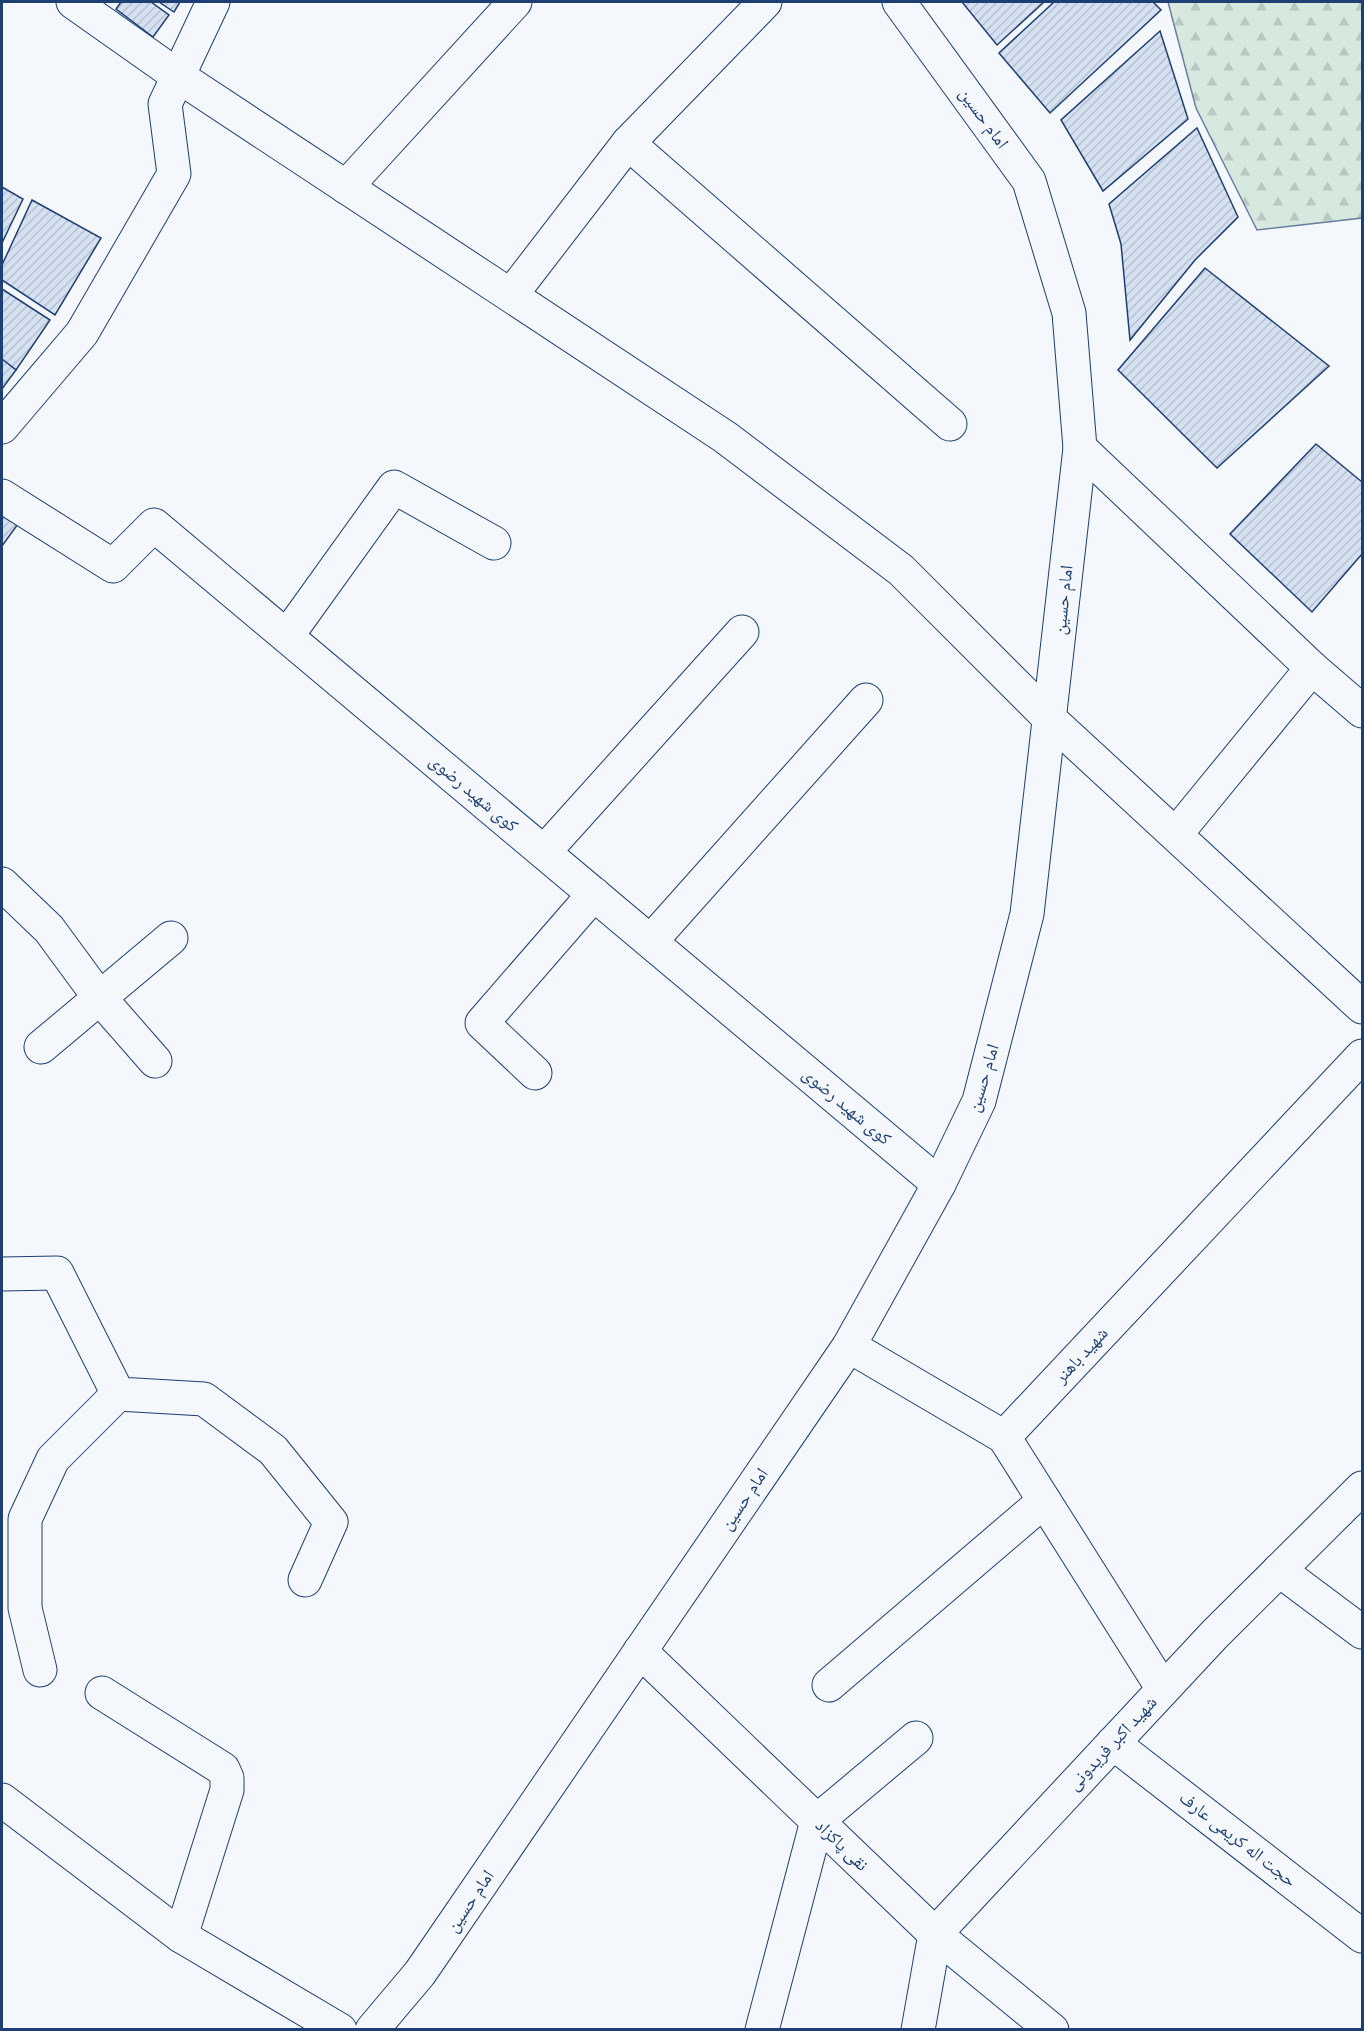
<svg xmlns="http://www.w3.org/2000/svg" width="1364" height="2031" viewBox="0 0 1364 2031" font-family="Georgia,'Noto Naskh Arabic',serif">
	<defs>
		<pattern id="forest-firs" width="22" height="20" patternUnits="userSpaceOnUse" patternTransform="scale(1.5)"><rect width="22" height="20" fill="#d7e8df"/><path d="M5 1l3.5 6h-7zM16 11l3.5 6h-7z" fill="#b8c8c3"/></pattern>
		<pattern id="building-hatch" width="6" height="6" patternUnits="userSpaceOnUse" patternTransform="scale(1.5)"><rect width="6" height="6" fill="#d5e0f0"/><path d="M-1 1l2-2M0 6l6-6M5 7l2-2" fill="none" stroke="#b6c1d1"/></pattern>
	</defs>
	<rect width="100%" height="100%" fill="#f4f7fb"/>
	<!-- forest -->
	<path fill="url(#forest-firs)" stroke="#687fa3" stroke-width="1.5" d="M1168,2H1362V218L1257,230L1196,108Z"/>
	<!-- building -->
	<g fill="url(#building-hatch)" stroke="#1d3f73" stroke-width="1.5">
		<path d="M121,2H151L169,15L153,37L116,9Z"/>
		<path d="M159,2H180L174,12Z"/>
		<path d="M962,2H1044L997,45Z"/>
		<path d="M1054,2H1153L1161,10L1050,113L999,53Z"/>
		<path d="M1160,31L1188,119L1103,191L1061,120Z"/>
		<path d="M1197,128L1238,217L1195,260L1130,340L1121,244L1109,204Z"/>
		<path d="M2,187L23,199L2,243Z"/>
		<path d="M32,200L101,238L55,315L2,280V265Z"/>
		<path d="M1205,268L1329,366L1217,468L1118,370Z"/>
		<path d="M2,289L50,320L16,370L2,360Z"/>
		<path d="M2,359L16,370L2,389Z"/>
		<path d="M1316,444L1362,482V554L1312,612L1230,534Z"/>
		<path d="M2,513L18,524L2,546Z"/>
	</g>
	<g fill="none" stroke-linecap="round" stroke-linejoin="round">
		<defs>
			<g id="minor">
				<path d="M73,2L178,76L725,437L901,570L1050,719L1362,1007"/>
				<path d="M628,143L950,424"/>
				<path d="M346,187L515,2"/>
				<path d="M511,295L628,143L765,2"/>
				<path d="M2,427L82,333L174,174L165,104L213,2"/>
				<path d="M2,496L113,566L154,525L939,1184"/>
				<path d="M287,636L394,487L494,543"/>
				<path d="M1176,834L1312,668"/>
				<path d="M544,852L742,632"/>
				<path d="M2,884L49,929L99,997L155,1061"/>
				<path d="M651,941L866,700"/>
				<path d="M41,1047L171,938"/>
				<path d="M535,1073L482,1023L594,894"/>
				<path d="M2,1274L57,1273L118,1394L204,1399L273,1450L331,1522L305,1580"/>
				<path d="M849,1346L1004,1437"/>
				<path d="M1279,1570L1362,1632"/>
				<path d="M640,1651L935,1934L1052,2030"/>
				<path d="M40,1670L25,1608V1519L53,1459L118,1394"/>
				<path d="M829,1685L1044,1501"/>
				<path d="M1163,1689L1004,1437L1362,1056"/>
				<path d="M102,1693L223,1769L227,1778V1790L181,1936"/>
				<path d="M1113,1743L1362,1936"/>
				<path d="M2,1800L181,1936L340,2030"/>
				<path d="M762,2030L817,1821L916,1738"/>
				<path d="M918,2030L935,1934L1215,1634L1362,1488"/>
			</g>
			<path id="tertiary" d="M1080,448L1312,668L1362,711"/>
			<path id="secondary" d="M372,2030L420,1973L849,1346L939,1184L979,1101L1027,914L1080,448L1069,313L1029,181L899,2"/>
		</defs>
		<!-- minor casing -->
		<use href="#minor" stroke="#1d3f73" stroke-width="35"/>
		<!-- tertiary casing -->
		<use href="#tertiary" stroke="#1d3f73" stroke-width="35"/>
		<!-- secondary casing -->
		<use href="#secondary" stroke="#1d3f73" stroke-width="35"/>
		<!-- minor -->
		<use href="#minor" stroke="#f4f7fb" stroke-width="33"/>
		<!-- tertiary -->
		<use href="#tertiary" stroke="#f4f7fb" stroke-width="33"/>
		<!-- secondary -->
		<use href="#secondary" stroke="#f4f7fb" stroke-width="33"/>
	</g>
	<g text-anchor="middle" stroke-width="4.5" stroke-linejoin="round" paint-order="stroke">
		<!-- street labels -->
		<g font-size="18" fill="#1d3f73" stroke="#f4f7fb">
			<text transform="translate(984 118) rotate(54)" y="6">امام حسین</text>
			<text transform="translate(1063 600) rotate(-84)" y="6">امام حسین</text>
			<text transform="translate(474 793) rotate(40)" y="6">کوی شهید رضوی</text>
			<text transform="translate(983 1078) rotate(-73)" y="6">امام حسین</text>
			<text transform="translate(847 1106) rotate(40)" y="6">کوی شهید رضوی</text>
			<text transform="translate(1081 1355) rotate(-47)" y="6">شهید باهنر</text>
			<text transform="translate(744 1499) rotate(-56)" y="6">امام حسین</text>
			<text transform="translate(1112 1743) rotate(-47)" y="6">شهید اکبر فریدونی</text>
			<text transform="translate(1238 1839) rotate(38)" y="6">حجت اله کریمی عارف</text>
			<text transform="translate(842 1845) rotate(44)" y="6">نقی پاکزاد</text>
			<text transform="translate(470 1901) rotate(-56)" y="6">امام حسین</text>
		</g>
	</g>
	<!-- border -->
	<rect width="1364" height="2031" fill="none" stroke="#1d3f73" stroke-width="6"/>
</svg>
